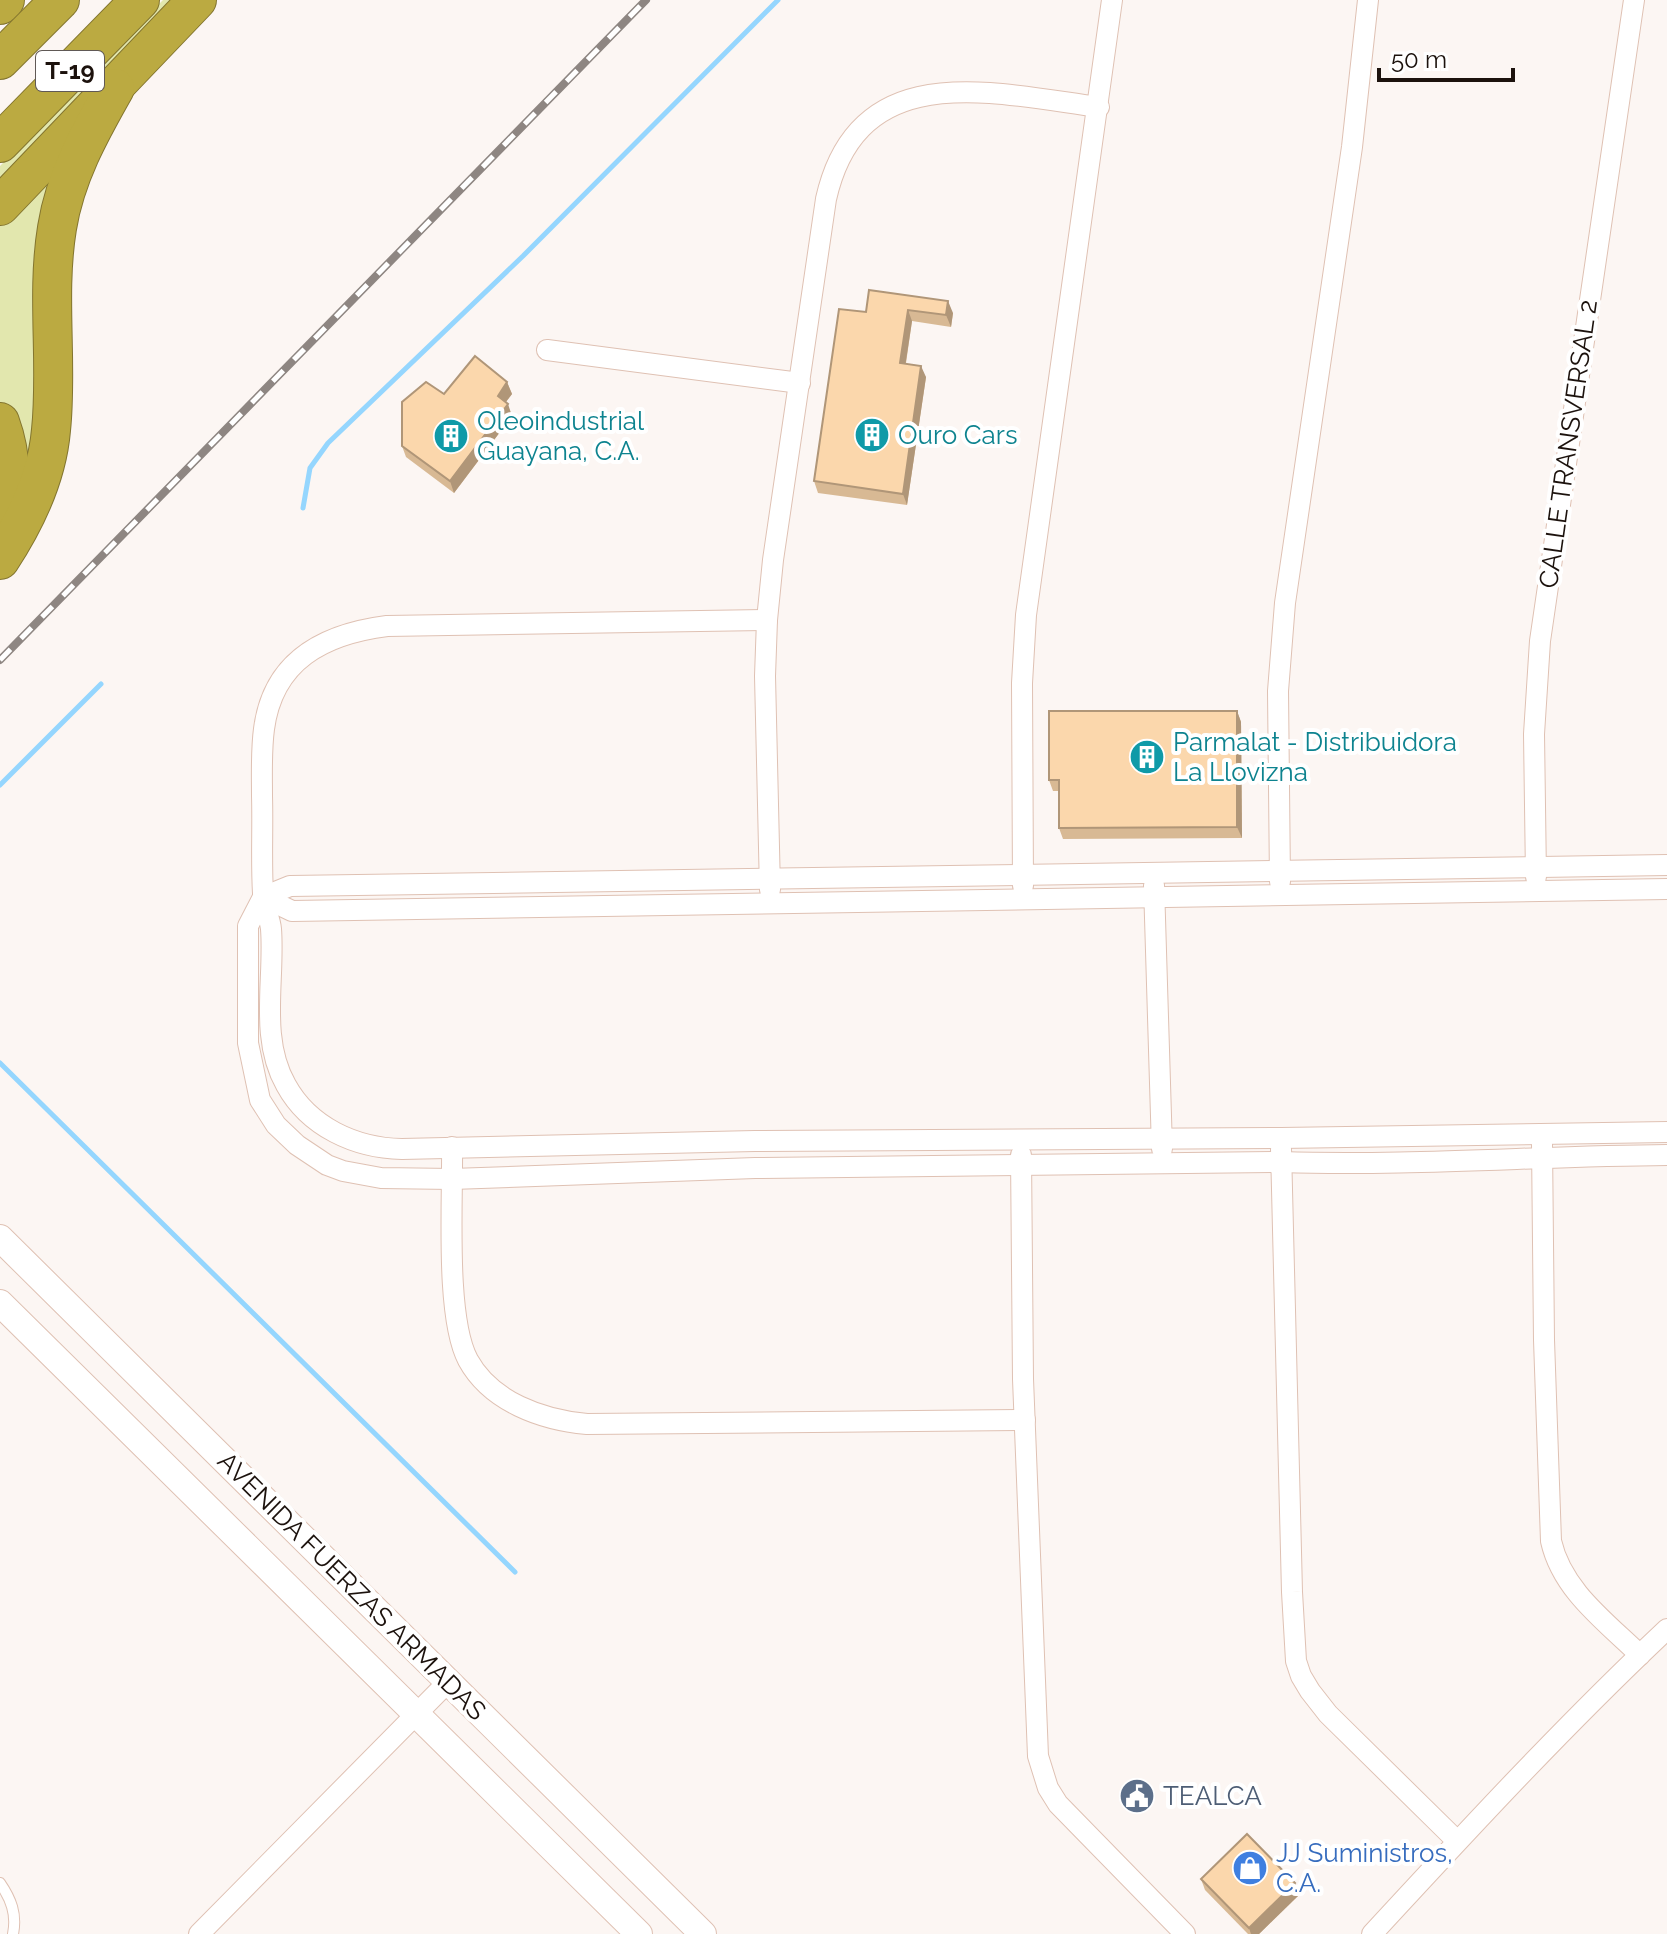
<svg xmlns="http://www.w3.org/2000/svg" width="1667" height="1934" viewBox="0 0 1667 1934" font-family="Raleway,sans-serif">
	<rect width="100%" height="100%" fill="#fcf6f3"/>
	<!-- green -->
	<g fill="#e2e7ae">
		<path d="M163,0H193L0,195V166Z"/>
		<path d="M77,137L44,404L8,522L6,413L0,403V215Z"/>
	</g>
	<g fill="none" stroke-linecap="round" stroke-linejoin="round">
		<!-- stream -->
		<g stroke="#95d6fe" stroke-width="5">
			<path d="M303,508L310,468L328,443L523,256L778,0"/>
			<path d="M0,785L101,684"/>
			<path d="M0,1063L515,1572"/>
		</g>
		<defs>
			<path id="service" d="M0,1883C11,1899 17,1914 13,1934"/>
			<g id="minor">
				<path d="M547,350L800,383"/>
				<path d="M767,620L387,626C324,634 273,660 264,729C261,751 262,774 262,796C263,828 261,861 263,893C263,905 270,917 271,929C275,979 259,1038 286,1085C309,1127 355,1148 402,1149L755,1141L1281,1138L1667,1132"/>
				<path d="M1667,865L290,886L263,897L248,926V1043L260,1100L276,1125L297,1145L327,1165L343,1171L381,1178L452,1179L755,1168L1282,1162C1410,1166 1539,1156 1667,1155"/>
				<path d="M1536,877L1534,734L1540,641L1634,0"/>
				<path d="M1280,882L1278,691L1285,603L1352,147L1368,0"/>
				<path d="M1154,885L1162,1149"/>
				<path d="M1023,886L1022,683L1026,615L1112,0"/>
				<path d="M770,890L765,676L767,620L773,560L826,199C858,56 992,93 1099,107"/>
				<path d="M263,897L292,911L1667,889"/>
				<path d="M1542,1144L1544,1340L1551,1541C1562,1590 1605,1621 1640,1655"/>
				<path d="M452,1147C453,1199 445,1317 468,1360C491,1402 542,1420 587,1424L1025,1420"/>
				<path d="M1281,1149L1292,1592L1296,1661L1301,1676L1310,1691L1328,1714L1457,1841"/>
				<path d="M1021,1155L1023,1379L1038,1756L1048,1788L1058,1804L1185,1934"/>
				<path d="M199,1934L448,1682"/>
				<path d="M1372,1934C1468,1830 1564,1726 1667,1629"/>
			</g>
			<g id="tertiary">
				<path d="M0,1238L703,1934"/>
				<path d="M0,1303L639,1934"/>
			</g>
			<g id="motorway">
				<path d="M0,5L5,0"/>
				<path d="M0,60L60,0"/>
				<path d="M0,143L140,0"/>
				<path d="M0,206L197,0"/>
				<path d="M0,422C12,455 14,491 0,524"/>
				<path d="M0,560C25,522 47,477 51,430C58,364 46,295 57,228C65,177 90,132 115,88"/>
			</g>
		</defs>
		<!-- service casing -->
		<use href="#service" stroke="#dfc1b3" stroke-width="12"/>
		<!-- minor casing -->
		<use href="#minor" stroke="#dfc1b3" stroke-width="22"/>
		<!-- tertiary casing -->
		<use href="#tertiary" stroke="#dfc1b3" stroke-width="28"/>
		<!-- motorway casing -->
		<use href="#motorway" stroke="#83752f" stroke-width="40"/>
		<!-- service -->
		<use href="#service" stroke="#fff" stroke-width="10"/>
		<!-- minor -->
		<use href="#minor" stroke="#fff" stroke-width="20"/>
		<!-- tertiary -->
		<use href="#tertiary" stroke="#fff" stroke-width="26"/>
		<!-- motorway -->
		<use href="#motorway" stroke="#bbaa41" stroke-width="38"/>
		<defs>
			<path id="rail" d="M0,660L646,0"/>
		</defs>
		<!-- rail casing -->
		<use href="#rail" stroke="#8e8682" stroke-width="8"/>
		<!-- rail -->
		<use href="#rail" stroke="#fff" stroke-width="5" stroke-dasharray="15" stroke-linecap="butt"/>
	</g>
	<!-- wall -->
	<g fill="#d8b994">
		<path d="M869,290L953,313L951,327L912,321L906,363L926,377L907,505L818,493L814,481L866,312Z"/>
		<path d="M507,382L512,394L506,402L512,416L454,493L406,457L402,446Z"/>
		<path d="M1237,711L1241,722L1242,838L1063,839L1059,828V791H1053L1049,780Z"/>
		<path d="M1201,1879L1295,1883L1299,1895L1259,1934H1248L1205,1890Z"/>
	</g>
	<!-- shaded-wall -->
	<g fill="#b09678">
		<path d="M948,301L953,313L951,327L946,315Z"/>
		<path d="M908,310L912,321L904,374L900,363Z"/>
		<path d="M921,366L926,377L907,505L903,494Z"/>
		<path d="M507,382L512,394L502,407L498,396Z"/>
		<path d="M508,404L512,416L454,493L450,481Z"/>
		<path d="M1237,711L1241,722L1242,838L1237,827Z"/>
		<path d="M1295,1883L1299,1895L1259,1934H1251L1249,1928Z"/>
	</g>
	<!-- building -->
	<g fill="#fbd7ac" stroke="#b09678" stroke-width="2">
		<path d="M869,290L948,301L946,315L908,310L900,363L921,366L903,494L814,481L839,309L866,312Z"/>
		<path d="M475,356L507,382L498,396L508,404L450,481L402,446V402L426,382L444,394Z"/>
		<path d="M1049,711H1237V827L1059,828V780H1049Z"/>
		<path d="M1247,1834L1295,1883L1249,1928L1201,1879Z"/>
	</g>
	<!-- icons -->
	<defs>
		<symbol id="building-disc" viewBox="-11 -11 22 22"><circle r="9.5" fill="#0f9aa8" stroke="#fff"/><path d="M-4-6H4V6H1V3H-1V6H-4ZM-2.5-4.3h1.7v1.8h-1.7ZM.8-4.3h1.7v1.8H.8ZM-2.5-1h1.7V.8h-1.7ZM.8-1h1.7V.8H.8Z" fill="#fff"/></symbol>
		<symbol id="civic-disc" viewBox="-11 -11 22 22"><circle r="9.5" fill="#5c6f8a" stroke="#fff"/><path d="M-.6-6.5H3V-4.5H.6V-3L4-1V1h2V6H-6V1h2V-1L-.6-3ZM-1.2 2.5V6h2.4V2.5Z" fill="#fff"/></symbol>
		<symbol id="shop-disc" viewBox="-11 -11 22 22"><circle r="9.5" fill="#3f7fe0" stroke="#fff"/><path d="M-5-2.5h2.3a2.7 3.5 0 0 1 5.4 0H5L5.5 6h-11ZM-1.5-2.5h3a1.5 2.3 0 0 0-3 0Z" fill="#fff"/></symbol>
	</defs>
	<g fill-rule="evenodd">
		<use href="#building-disc" x="852" y="415" width="40" height="40"/>
		<use href="#building-disc" x="431" y="416" width="40" height="40"/>
		<use href="#building-disc" x="1127" y="737" width="40" height="40"/>
		<use href="#civic-disc" x="1117" y="1776" width="40" height="40"/>
		<use href="#shop-disc" x="1230" y="1848" width="40" height="40"/>
	</g>
	<g text-anchor="middle" stroke-width="8" stroke-linejoin="round" paint-order="stroke">
		<!-- shield labels -->
		<rect fill="#fff" stroke="#605956" stroke-width="2" x="36" y="51" width="68" height="40" rx="6"/>
		<g font-size="24" font-weight="bold" fill="#1c120d">
			<text x="70" y="79">T-19</text>
		</g>
		<!-- culture labels -->
		<g font-size="26" fill="#0d838f" stroke="#fff" text-anchor="start">
			<text x="477" y="430">Oleoindustrial<tspan x="477" dy="30">Guayana, C.A.</tspan></text>
			<text x="898" y="444">Ouro Cars</text>
			<text x="1173" y="751">Parmalat - Distribuidora<tspan x="1173" dy="30">La Llovizna</tspan></text>
		</g>
		<!-- street labels -->
		<g font-size="26" fill="#1c120d" stroke="#fff">
			<text transform="translate(1568 444) rotate(-82)" y="9">CALLE TRANSVERSAL 2</text>
			<text transform="translate(352 1586) rotate(45)" y="9">AVENIDA FUERZAS ARMADAS</text>
		</g>
		<!-- service labels -->
		<g font-size="26" fill="#4e5e75" stroke="#fff" text-anchor="start">
			<text x="1163" y="1805">TEALCA</text>
		</g>
		<!-- shop labels -->
		<g font-size="26" fill="#366cbe" stroke="#fff" text-anchor="start">
			<text x="1276" y="1862">JJ Suministros,<tspan x="1276" dy="30">C.A.</tspan></text>
		</g>
	</g>
	<!-- scale -->
	<path d="M1379 68v12h134v-12" fill="none" stroke="#1c120d" stroke-width="4"/>
	<text x="1391" y="68" font-size="24" fill="#1c120d" stroke="#ffffff" stroke-width="6" paint-order="stroke">50 m</text>
</svg>
